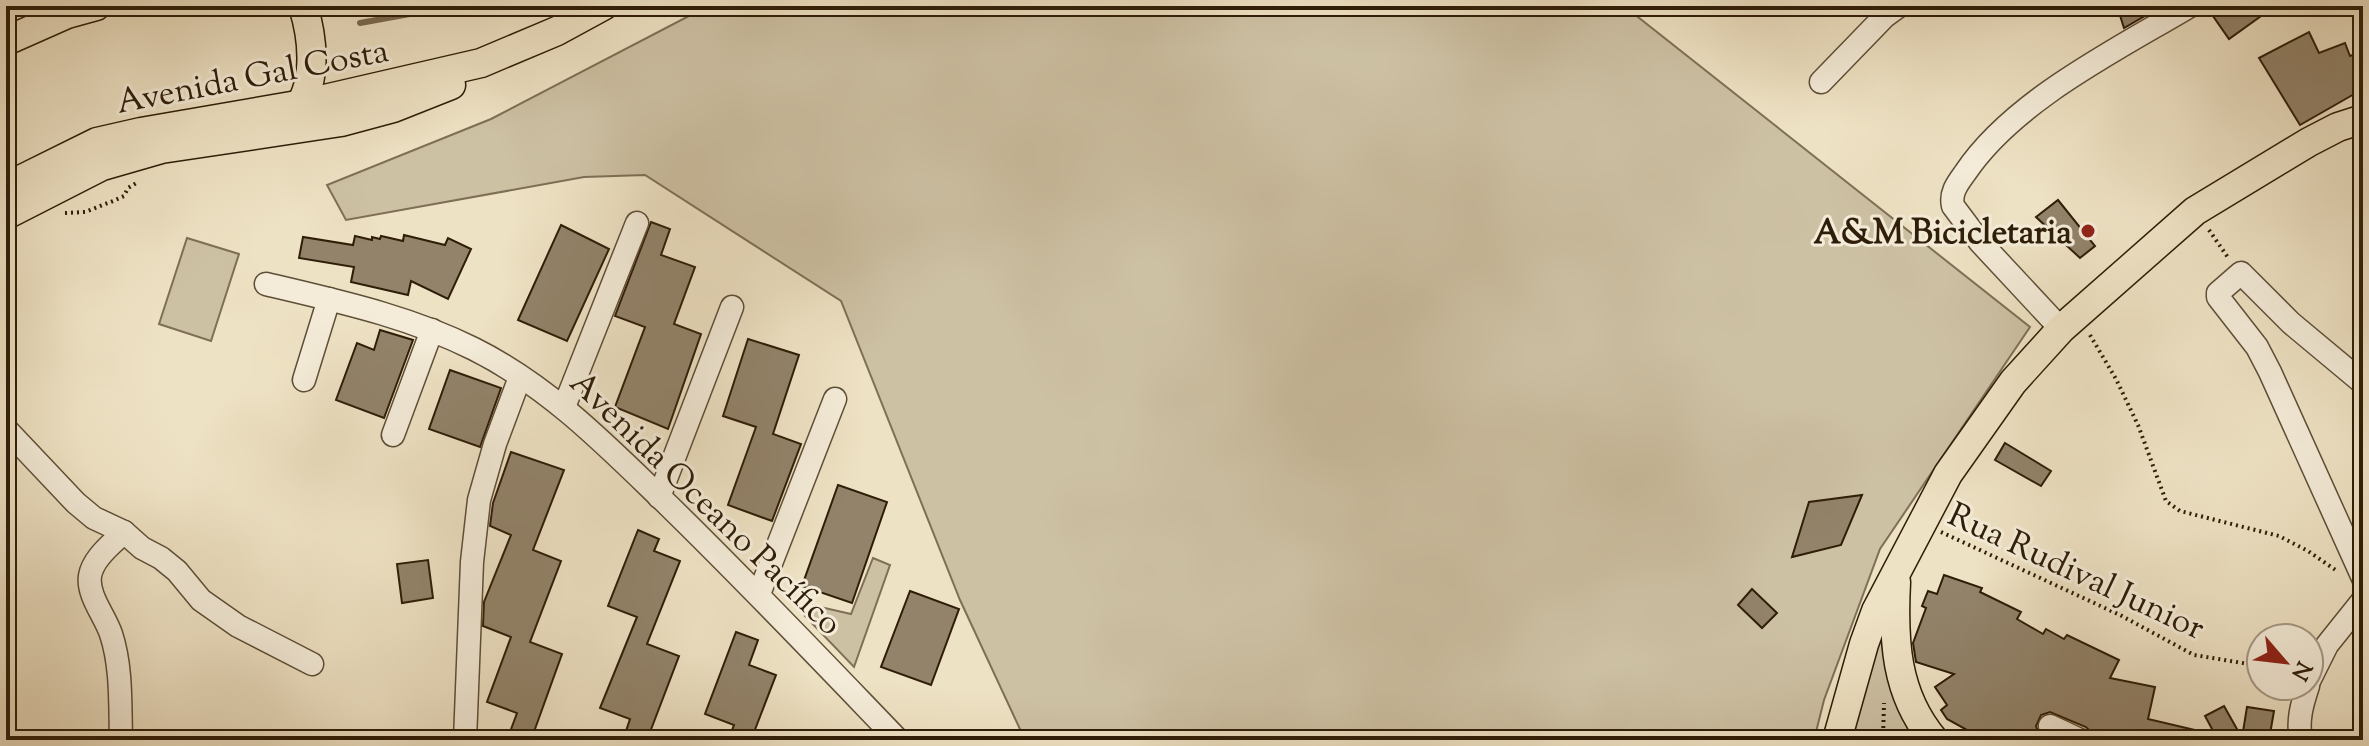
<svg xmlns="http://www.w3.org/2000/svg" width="2369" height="746" viewBox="0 0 2369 746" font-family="'Sorts Mill Goudy',serif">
	<rect width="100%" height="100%" fill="#eee2c4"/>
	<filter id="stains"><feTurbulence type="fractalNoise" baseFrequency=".0025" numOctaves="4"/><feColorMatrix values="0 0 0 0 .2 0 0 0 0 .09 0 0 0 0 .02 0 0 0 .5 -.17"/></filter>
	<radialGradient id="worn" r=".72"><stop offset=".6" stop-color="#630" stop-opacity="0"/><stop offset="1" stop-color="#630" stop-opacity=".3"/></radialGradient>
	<!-- green -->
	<g fill="#cdc1a4" stroke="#7e6f56" stroke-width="2">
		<path d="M708,6H1624L2030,327L1880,549L1824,700L1814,740H1025L960,600L841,301L645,175L584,177L346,220L327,185L491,119Z"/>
		<path d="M187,238L239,254L211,341L159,324Z"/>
		<path d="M873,558L890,565L854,667L804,615L812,605L851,614Z"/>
		<path d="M1884,630L1923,740H1845L1851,718Z"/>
	</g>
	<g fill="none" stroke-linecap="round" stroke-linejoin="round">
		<!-- stream -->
		<path stroke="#7a6b52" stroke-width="6" d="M360,23L426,11L440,6"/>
	</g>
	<!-- building -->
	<g fill="#92836a" stroke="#2e1d08" stroke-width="2">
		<path d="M2117,6H2162L2124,28Z"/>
		<path d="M2206,6H2275L2229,39Z"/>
		<path d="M2309,32L2319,53L2345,43L2350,56L2363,51V89L2300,125L2259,58Z"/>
		<path d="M2058,200L2095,246L2080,258L2036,217Z"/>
		<path d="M651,222L670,229L661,255L695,267L674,324L701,334L668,429L615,407L645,327L615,316Z"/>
		<path d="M561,225L609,249L567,341L518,320Z"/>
		<path d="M404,235L445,245L448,238L471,249L448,299L411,281L408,295L351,282L354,267L299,258L303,237L353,245L355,236L372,240V237L380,239L381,236L403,241Z"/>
		<path d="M380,330L413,340L384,418L336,400L357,343L374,350Z"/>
		<path d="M748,339L799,355L773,434L801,444L772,521L728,505L756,427L723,416Z"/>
		<path d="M450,370L501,388L480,447L429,429Z"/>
		<path d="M2005,443L2051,471L2041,486L1995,460Z"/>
		<path d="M511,452L564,470L533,550L561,561L530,642L562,654L531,740H507L517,713L487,702L511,637L483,626L484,602L511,535L490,526L493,503Z"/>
		<path d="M838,485L887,502L852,603L802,586Z"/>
		<path d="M1862,495L1841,545L1792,557L1809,502Z"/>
		<path d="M638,530L659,539L654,551L680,561L647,644L679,656L647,740H623L630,719L600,708L637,617L608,606Z"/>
		<path d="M428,560L433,598L402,603L397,564Z"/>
		<path d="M1944,575L1982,588L1980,592L2021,612L2017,619L2043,634L2046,629L2064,639L2067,635L2119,660L2110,678L2155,687L2148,719L2212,734L2211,740H2094L2092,733L2086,727L2050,712L2041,715L2036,726L2039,735L2047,740H1985L1947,719L1941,710L1947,705L1935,687L1954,674L1916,662L1913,643L1926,608L1922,606L1928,591L1937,594Z"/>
		<path d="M1752,589L1777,613L1762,628L1738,605Z"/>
		<path d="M910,591L959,609L931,685L881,667Z"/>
		<path d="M736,632L758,640L749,665L776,675L751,740H728L734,725L705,714Z"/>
		<path d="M2224,706L2242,738L2247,707L2274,711L2269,740H2218L2205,716Z"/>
	</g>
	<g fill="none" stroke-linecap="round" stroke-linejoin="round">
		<defs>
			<g id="minor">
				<path d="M1821,82L1884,17L1899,6"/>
				<path d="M266,284C337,301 408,316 474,349C550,387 608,447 668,505C747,582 822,661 898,740"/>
				<path d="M2061,329L1980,242L1953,206C1950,193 1957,184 1965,173C2013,101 2116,50 2190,6"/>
				<path d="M304,380L329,299"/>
				<path d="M2363,383L2291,323L2241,273L2218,293V297L2257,347L2270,372L2363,578"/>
				<path d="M564,407L637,223"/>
				<path d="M6,429L76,503L94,518L124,532L142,548L161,558L177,571L201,600L238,626L312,664"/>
				<path d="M393,435L432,330"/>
				<path d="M659,497L732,307"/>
				<path d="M759,594L835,399"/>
				<path d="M2309,681L2327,645L2363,600"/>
				<path d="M2050,726L2080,740"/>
				<path d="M121,740C120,706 122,667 111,634C105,616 87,595 90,576C93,558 112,544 124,532"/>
				<path d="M465,740L472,562L479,500L495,444L520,377"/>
				<path d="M2301,740C2297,721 2302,704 2308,686"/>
			</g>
			<g id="major">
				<path d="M6,41L67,14L96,6"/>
				<path d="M292,116C318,88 314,41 303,6"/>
				<path d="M6,187L97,142L141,132L303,104L481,63L557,31L603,6"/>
				<path d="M6,215L102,166L161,149L341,122L393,108L451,85"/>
				<path d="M1896,582C1893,639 1895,694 1934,740"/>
				<path d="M1837,740L1864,644L1876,611L1948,474L2013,382L2061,329L2195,211L2309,142L2338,127L2363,119"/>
			</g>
		</defs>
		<!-- minor casing -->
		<use href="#minor" stroke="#5e4e37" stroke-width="25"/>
		<!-- major casing -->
		<use href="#major" stroke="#2e1d08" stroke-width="31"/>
		<!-- path -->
		<g stroke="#2e1d08" stroke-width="4" stroke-dasharray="2 4" stroke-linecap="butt">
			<path d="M625,15L640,6"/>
			<path d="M65,213L85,212L113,201L124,196L128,188L138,182"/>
			<path d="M2209,230L2229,259"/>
			<path d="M2090,335L2116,379L2138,425L2166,501L2180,511L2279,536L2308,551L2337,571"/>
			<path d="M1941,532L2120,615L2194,655L2261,666"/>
			<path d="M1883,740L1884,703"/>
		</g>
		<!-- minor -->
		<use href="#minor" stroke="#f4ecd9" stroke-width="22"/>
		<!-- major -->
		<use href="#major" stroke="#eee2c4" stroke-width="28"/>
	</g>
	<!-- markers -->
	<circle fill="#8f2418" stroke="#f4ecd9" stroke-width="3" cx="2088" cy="231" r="8"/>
	<g text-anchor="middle" stroke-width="6" stroke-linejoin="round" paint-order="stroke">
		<!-- street labels -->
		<g font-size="34" fill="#2e1d08" stroke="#f4ecd9">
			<text transform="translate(252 75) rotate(-11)" y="12">Avenida Gal Costa</text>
			<text transform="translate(707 502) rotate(44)" y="12">Avenida Oceano Pacífico</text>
			<text transform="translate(2077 570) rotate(25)" y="12">Rua Rudival Junior</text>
		</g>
		<!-- poi labels -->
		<g font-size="34" font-weight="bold" fill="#2e1d08" stroke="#f4ecd9" text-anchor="end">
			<text x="2072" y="243">A&amp;M Bicicletaria</text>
		</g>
	</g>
	<!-- margin -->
	<rect width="2369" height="746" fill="none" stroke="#eee2c4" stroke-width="32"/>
	<rect x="8" y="8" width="2353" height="730" fill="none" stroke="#2e1d08" stroke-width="4"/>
	<rect x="16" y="16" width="2337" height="714" fill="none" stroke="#2e1d08" stroke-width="2"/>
	<!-- north arrow -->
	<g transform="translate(2285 662) rotate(118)"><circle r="38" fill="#f4ecd9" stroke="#a59985" stroke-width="2"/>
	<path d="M0-6L14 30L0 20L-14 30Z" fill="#8f2418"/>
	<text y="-12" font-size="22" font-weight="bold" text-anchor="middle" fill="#2e1d08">N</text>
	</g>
	<rect width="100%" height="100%" filter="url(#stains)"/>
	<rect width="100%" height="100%" fill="url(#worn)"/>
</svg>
